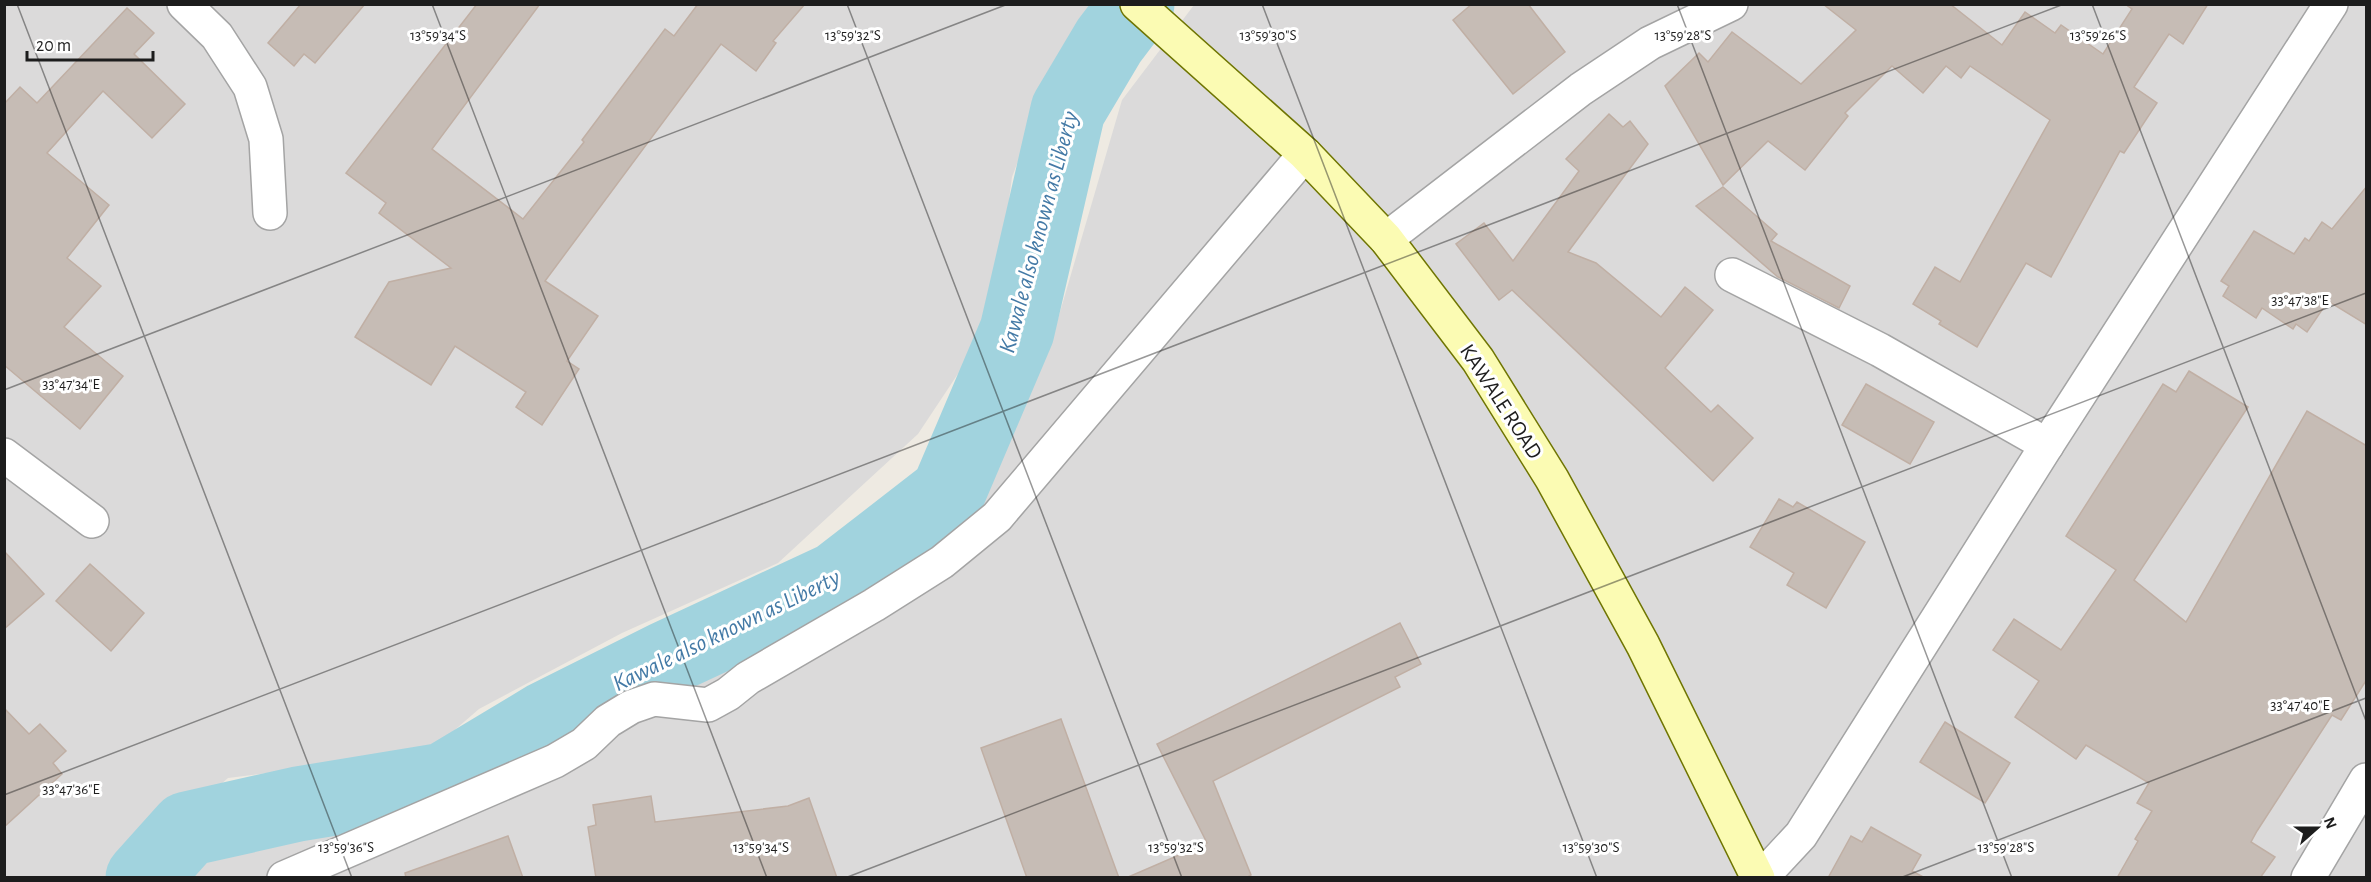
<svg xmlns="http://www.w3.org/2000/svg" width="2371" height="882" viewBox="0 0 2371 882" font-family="'Alegreya Sans',sans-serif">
	<rect width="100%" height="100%" fill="#eeeae2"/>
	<!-- residential -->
	<g fill="#dbdada">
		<path d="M5,5H1094L1061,49L1012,177L993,321L918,434L778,563L622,633L479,709L428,753L228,778L116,877L5,878Z"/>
		<path d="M1194,5H2366V877L163,878L203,836L448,786L836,594L960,523L1048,353L1122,100Z"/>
	</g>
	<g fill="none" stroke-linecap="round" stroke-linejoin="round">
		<!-- river -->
		<path stroke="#a1d3de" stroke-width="75" d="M143,878L187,829L298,804L444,780L547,718L665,659L837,579L948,493L1017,331L1068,110L1109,41L1137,4"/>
	</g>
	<!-- building -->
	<g fill="#c6bcb5" stroke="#c0afa4" stroke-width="1.5">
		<path d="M301,4H365L315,63L304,54L294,66L268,43Z"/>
		<path d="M477,4H540L432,149L523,219L584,142L582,140L665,29L674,36L698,4H805L773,41L776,43L756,71L721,44L545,281L598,316L567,361L579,369L542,425L516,407L526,392L455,346L431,385L355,337L389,282L451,268L379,213L386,203L346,173Z"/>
		<path d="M1472,4H1528L1565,52L1513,94L1453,20Z"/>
		<path d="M1823,4H1950L2002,45L2025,12L2055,33L2061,25L2103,54L2132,9L2125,4H2208L2183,44L2169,34L2134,87L2157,103L2124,153L2120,151L2051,277L2026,263L1977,347L1939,324L1941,321L1913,304L1935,267L1960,282L2050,120L1970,66L1961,78L1946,66L1923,93L1892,66L1845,113L1848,116L1805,170L1768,141L1723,185L1665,86L1699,53L1708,62L1732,32L1801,84L1856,30Z"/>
		<path d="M127,8L154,33L134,54L185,104L152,138L103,91L47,153L109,205L67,258L101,286L64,327L123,376L80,429L4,365V104L20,87L37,103Z"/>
		<path d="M1609,114L1623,127L1630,121L1648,144L1568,252L1596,263L1661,317L1685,287L1713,310L1665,368L1711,412L1718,405L1753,438L1713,481L1512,290L1499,300L1456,244L1484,223L1513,261L1579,171L1566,159Z"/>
		<path d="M2367,186V325L2328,301L2307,332L2296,324L2293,329L2262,308L2256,318L2223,296L2229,286L2221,281L2254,231L2294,254L2305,238L2309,241L2322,222L2332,229Z"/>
		<path d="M1723,187L1777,234L1771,241L1850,286L1839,308L1778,277L1696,206Z"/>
		<path d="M2189,371L2248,407L2134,580L2186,622L2307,411L2367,446V679L2341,720L2332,715L2257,831L2251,842L2275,857L2260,878H2117L2138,841L2135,839L2152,811L2137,803L2149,783L2086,745L2076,759L2015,717L2039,681L1993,650L2014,619L2061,650L2116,570L2066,536L2163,384L2176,392Z"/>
		<path d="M1866,384L1934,422L1910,464L1842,425Z"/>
		<path d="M1779,499L1793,507L1797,502L1865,542L1826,608L1787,585L1794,573L1750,547Z"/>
		<path d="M4,551L44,594L4,629Z"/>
		<path d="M90,564L144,613L111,651L56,601Z"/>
		<path d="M1400,623L1421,664L1395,677L1400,687L1213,781L1251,875L1246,878H1126L1207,843L1157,744Z"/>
		<path d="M4,708L29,734L40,724L66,751L53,763L62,774L4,827Z"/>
		<path d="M1061,719L1119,878H1027L981,748Z"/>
		<path d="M1945,722L2010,763L1985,803L1920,762Z"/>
		<path d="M651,796L655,822L788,806L809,798L837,878H596L588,827L596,825L593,805Z"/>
		<path d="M1871,827L1921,855L1912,871L1925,878H1828L1851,836L1862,842Z"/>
		<path d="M508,836L523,878H406L405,873Z"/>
	</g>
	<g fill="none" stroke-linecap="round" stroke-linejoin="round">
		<defs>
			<g id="street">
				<path d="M184,4L217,36L250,87L266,139L270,213"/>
				<path d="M1386,239L1581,89L1650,43L1731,4"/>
				<path d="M1732,275L1880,350L2047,445"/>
				<path d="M4,455L92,521"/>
				<path d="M284,878L555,761L584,744L608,721L631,707L654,699L708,705L728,694L748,678L874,605L942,562L997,517L1305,154"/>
				<path d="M1761,878L1801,835L2047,445L2331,4"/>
				<path d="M2308,878L2366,780"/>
			</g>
			<path id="secondary" d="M1137,4L1305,154L1386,239L1478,360L1552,479L1643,645L1758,878"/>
		</defs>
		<!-- street casing -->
		<use href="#street" stroke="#a4a4a4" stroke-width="36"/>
		<!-- secondary casing -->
		<use href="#secondary" stroke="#6f7502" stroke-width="36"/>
		<!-- street -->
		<use href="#street" stroke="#fff" stroke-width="33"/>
		<!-- secondary -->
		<use href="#secondary" stroke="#fbfbb3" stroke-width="33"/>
	</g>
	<!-- ticks -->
	<path fill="none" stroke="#1d1d1d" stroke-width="1.5" stroke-opacity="0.45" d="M17,4L352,878M432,4L767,878M847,4L1182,878M1262,4L1597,878M1677,4L2012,878M2092,4L2366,721M4,390L1008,4M4,795L2064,4M845,878L2366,293M1900,878L2366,698"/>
	<g text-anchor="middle" stroke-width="6" stroke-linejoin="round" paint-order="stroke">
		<!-- street labels -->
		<g font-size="22" fill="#1d1d1d" stroke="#fff">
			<text transform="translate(1502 401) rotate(57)" y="8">KAWALE ROAD</text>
		</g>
		<!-- water labels -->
		<g font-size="24" font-style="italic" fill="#447aa6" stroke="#fff">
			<text transform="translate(1038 232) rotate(-75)" y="8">Kawale also known as Liberty</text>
			<text transform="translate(726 630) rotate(-26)" y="8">Kawale also known as Liberty</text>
		</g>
	</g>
	<g font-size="15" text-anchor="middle" fill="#1d1d1d" stroke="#fff" stroke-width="6" stroke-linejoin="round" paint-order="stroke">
		<text x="2098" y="40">13°59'26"S</text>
		<text x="438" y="40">13°59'34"S</text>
		<text x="853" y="40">13°59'32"S</text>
		<text x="1268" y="40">13°59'30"S</text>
		<text x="1683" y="40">13°59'28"S</text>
		<text x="2300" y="305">33°47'38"E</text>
		<text x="71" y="389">33°47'34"E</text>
		<text x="2300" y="710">33°47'40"E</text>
		<text x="71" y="794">33°47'36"E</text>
		<text x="346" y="852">13°59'36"S</text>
		<text x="761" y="852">13°59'34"S</text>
		<text x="1176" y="852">13°59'32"S</text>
		<text x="1591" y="852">13°59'30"S</text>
		<text x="2006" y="852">13°59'28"S</text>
	</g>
	<!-- border -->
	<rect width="2371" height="882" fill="none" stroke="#1d1d1d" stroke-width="12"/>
	<!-- north arrow -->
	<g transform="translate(2317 828) rotate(69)" stroke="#ffffff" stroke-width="4.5" paint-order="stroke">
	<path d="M0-4.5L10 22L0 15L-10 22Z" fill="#1d1d1d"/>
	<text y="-9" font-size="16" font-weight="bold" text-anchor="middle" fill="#1d1d1d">N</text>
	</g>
	<!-- scale -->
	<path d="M27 51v9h126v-9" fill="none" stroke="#1d1d1d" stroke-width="3"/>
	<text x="36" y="51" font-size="18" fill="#1d1d1d" stroke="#ffffff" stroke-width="4.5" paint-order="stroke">20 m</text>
</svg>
